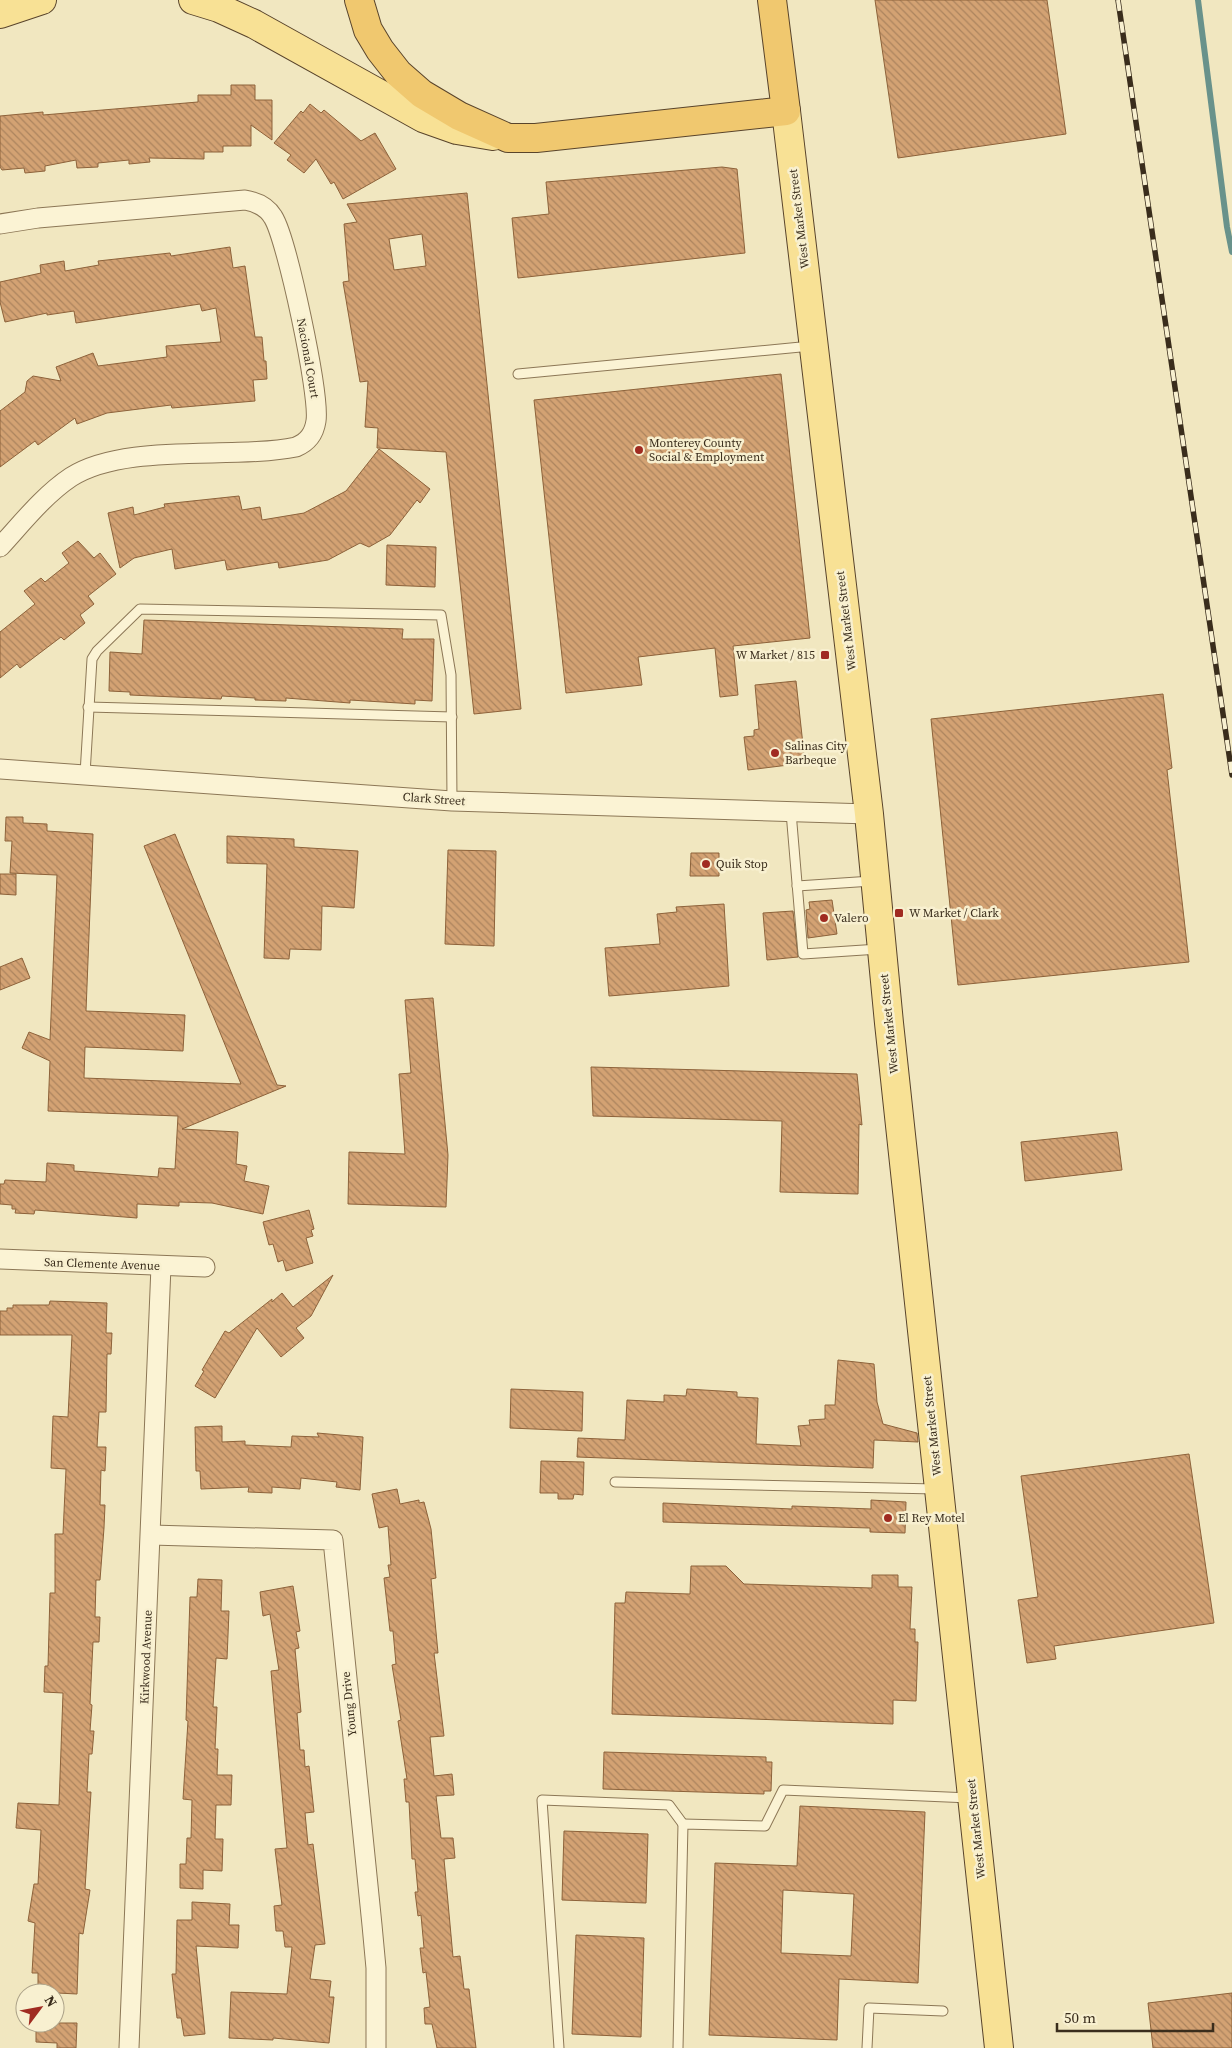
<svg xmlns="http://www.w3.org/2000/svg" width="1232" height="2048" viewBox="0 0 1232 2048" font-family="'Source Serif 4',serif">
	<defs>
		<pattern id="building-back-hatch" width="6" height="6" patternUnits="userSpaceOnUse" patternTransform="scale(1.25)"><rect width="6" height="6" fill="#d3a273"/><path d="M-1 5l2 2M0 0l6 6M5-1l2 2" fill="none" stroke="#ac845e"/></pattern>
	</defs>
	<rect width="100%" height="100%" fill="#f1e7c0"/>
	<g fill="none" stroke-linecap="round" stroke-linejoin="round">
		<!-- stream -->
		<path stroke="#69928b" stroke-width="6" d="M1198,0L1227,227L1232,252"/>
	</g>
	<!-- building -->
	<g fill="url(#building-back-hatch)" stroke="#8d623a" fill-rule="evenodd">
		<path d="M875,0H1047L1066,134L898,158Z"/>
		<path d="M231,85H255V100H272V140L251,125V146H223V152H204V159L149,158L150,162L129,164V160L98,163V167L77,168L76,160L45,166V171L25,173L24,168L2,170L0,167V116L43,112V115L198,102V95H231Z"/>
		<path d="M310,104L321,113L324,110L361,141L375,133L396,169L343,199L334,182L331,184L316,159L304,173L287,160L291,155L274,143L301,111L303,113Z"/>
		<path d="M722,167L737,169L745,253L518,278L512,218L549,214L546,182Z"/>
		<path d="M467,193L521,709L474,714L446,452L377,448L378,428L365,427L368,381L360,382L343,282L349,281L344,224L357,222L347,204ZM422,234L426,266L394,270L389,239Z"/>
		<path d="M230,247L233,268L245,266L255,337H262L264,361H266L267,379L253,380L255,401L172,408L171,405L107,413L77,424L75,418L38,445L35,441L0,467V411L25,392L27,381L33,376L61,381L56,367L93,353L98,366L167,357L166,346L221,342L216,308L202,311L200,304L76,323L74,311L47,315V313L5,322L0,302V282L41,273L40,265L64,261L65,271L99,265L98,261L170,253L171,256Z"/>
		<path d="M781,374L810,638L733,646L738,695L720,697L715,648L638,657L642,685L566,693L534,400Z"/>
		<path d="M379,449L430,489L420,503L417,500L390,535L369,547L360,543L328,560L279,568L278,562L227,570L225,560L175,569L172,549L134,558L120,568L108,513L133,507L134,515L165,507L164,504L239,496L242,510L260,507L262,520L304,513L346,491Z"/>
		<path d="M78,541L94,558L100,553L116,574L88,596L94,604L80,615L85,623L64,640L61,637L20,668L17,664L0,678V632L35,604L24,591L41,578L45,582L69,563L62,553Z"/>
		<path d="M387,545L436,547L435,587L386,585Z"/>
		<path d="M144,620L403,629L402,639H434L432,701L415,700V704L350,700V703L286,698V701L255,700V698L222,696L221,699L130,695V692L109,691L110,652L142,654Z"/>
		<path d="M796,681L805,763L748,770L744,737L754,736V730L759,729L755,685Z"/>
		<path d="M1163,694L1172,768L1167,770L1189,962L958,985L931,719Z"/>
		<path d="M6,817H23V823L47,824V831L93,834L86,1011L185,1015L183,1051L85,1047L84,1078L241,1084L144,846L175,834L277,1085L286,1086L182,1129L238,1132L236,1164L247,1166L244,1181L269,1186L263,1214L212,1203L179,1202V1206L137,1204V1218L35,1210L34,1214L15,1213L16,1209H12V1205L0,1204V1184H4L5,1180L46,1182L47,1163L74,1165V1171L158,1177L159,1168L175,1169L178,1116L48,1111L50,1061L22,1048L29,1032L50,1040L57,875L10,873L12,841H5Z"/>
		<path d="M227,836L294,839V847L358,851L354,908L322,906L321,950L290,949L289,959L264,958L267,864L227,863Z"/>
		<path d="M448,850L496,851L494,946L445,944Z"/>
		<path d="M691,853H719V876H690Z"/>
		<path d="M0,874H16V895L0,894Z"/>
		<path d="M832,900L837,934L808,938L806,910L810,909L809,902Z"/>
		<path d="M724,904L729,986L609,996L605,948L660,944L657,914L677,912L676,907Z"/>
		<path d="M793,911L798,957L767,960L763,913Z"/>
		<path d="M22,958L30,978L0,990V967Z"/>
		<path d="M433,998L448,1155L446,1207L348,1204L349,1152L405,1154L399,1074L411,1073L405,1000Z"/>
		<path d="M591,1067L857,1074L862,1125L859,1124L858,1194L780,1192L782,1121L593,1116Z"/>
		<path d="M1117,1132L1122,1170L1025,1181L1021,1142Z"/>
		<path d="M309,1210L314,1229L311,1230L313,1236L306,1238L313,1263L286,1271L283,1260L278,1262L273,1244L269,1245L263,1222Z"/>
		<path d="M333,1275L311,1316L296,1328L304,1338L281,1357L257,1328L215,1398L195,1386L204,1371L202,1370L225,1331L229,1333L272,1299V1302L282,1293L293,1307Z"/>
		<path d="M50,1301L107,1303L106,1333H112L111,1354H107L106,1412H99L97,1447H106L105,1471L101,1470L100,1505H105L104,1528L100,1580H96L95,1617H100L99,1642H93L90,1704L92,1705L90,1731H94L92,1754H89L87,1792H91L85,1889L90,1890L83,1934L79,1933L77,1994L38,1992V1973H32L35,1923L28,1921L34,1884H38L41,1830L16,1828L18,1803L59,1805L63,1693L44,1692L45,1666H48L50,1593H55V1534H63L66,1469L51,1468L53,1416L68,1417L72,1335H0V1311H7V1308H13V1305H49Z"/>
		<path d="M838,1360L874,1364L877,1402L883,1424L917,1433L918,1442L874,1440L873,1468L577,1457L578,1438L625,1440L627,1400L664,1402V1395L686,1396L687,1389L737,1392V1397L758,1398L756,1444L801,1446L798,1426L810,1425L809,1420L825,1419V1405H835Z"/>
		<path d="M511,1389L583,1392L582,1431L510,1428Z"/>
		<path d="M222,1426V1442L245,1441V1445L291,1447L292,1436L319,1437L317,1433L363,1437L360,1490L336,1487L337,1482L301,1478L300,1489L272,1487V1493L248,1492L249,1487L201,1489L200,1471H196L195,1427Z"/>
		<path d="M1189,1454L1214,1623L1054,1646L1056,1659L1027,1663L1018,1600L1038,1597L1021,1476Z"/>
		<path d="M541,1461L584,1462L583,1495L574,1494L573,1499H558V1493H540Z"/>
		<path d="M397,1489L400,1504L419,1500V1503L424,1502L431,1529L436,1578L431,1579L438,1653H434L444,1736L430,1737L434,1776L452,1774L454,1795L436,1796L441,1838H453L455,1858L444,1859L453,1957L460,1956L464,1989H469L476,2048H437L432,2024H425L424,2008L430,2007L426,1972L423,1973L420,1948H424L421,1915L418,1916L415,1892H418L415,1859H412L409,1802H406L404,1779H407L398,1721L401,1720L392,1665L396,1664L393,1631H390L384,1578L390,1577L388,1565H391L388,1526L379,1528L372,1494Z"/>
		<path d="M871,1500L906,1502L905,1533L870,1532V1528L663,1522V1503L792,1509V1506L871,1509Z"/>
		<path d="M691,1566H726L744,1584L872,1588V1575H898V1587H912L910,1629H915V1642H918L916,1701L893,1700V1724L612,1714L615,1603H625L626,1592L690,1594Z"/>
		<path d="M198,1579L222,1580L221,1611H229L227,1659L216,1658L213,1707H217L215,1749H218L217,1775H232L231,1805H216L215,1839H223L222,1871L203,1870V1889L180,1888V1864H186L187,1838H191L192,1800L183,1799L188,1721L186,1720L190,1597H197Z"/>
		<path d="M293,1586L300,1631L296,1632L299,1648L295,1649L301,1712L297,1713L300,1750H304L305,1767L309,1766L314,1812L305,1813L308,1845L313,1844L325,1944L315,1945L310,1979L331,1981L329,1997H334L329,2043L273,2038V2040L229,2038L231,1992L287,1994L292,1947H285L283,1931H276L274,1906L282,1905L275,1849L287,1848L271,1671L279,1670L270,1614L263,1616L260,1592Z"/>
		<path d="M604,1752L766,1757V1762H772L771,1791H764V1794L603,1789Z"/>
		<path d="M800,1806L925,1812L918,1983L839,1979L837,2040L709,2035L715,1863L797,1866ZM783,1890L854,1894L851,1956L781,1953Z"/>
		<path d="M564,1831L648,1834L646,1903L562,1900Z"/>
		<path d="M192,1902L230,1904L229,1925H239L238,1948L196,1946L205,2034L184,2036L181,2018H177L172,1974H176L177,1920H192Z"/>
		<path d="M576,1935L644,1938L641,2037L572,2034Z"/>
		<path d="M1232,1993V2048H1153L1148,2003Z"/>
		<path d="M36,2023H77L76,2048H57V2043L36,2042Z"/>
	</g>
	<g fill="none" stroke-linecap="round" stroke-linejoin="round">
		<defs>
			<g id="service">
				<path d="M518,374L811,346"/>
				<path d="M88,707L452,717"/>
				<path d="M85,774L92,659L97,651L140,609L441,615L451,675L452,801"/>
				<path d="M791,812L803,954L879,949"/>
				<path d="M797,886L872,881"/>
				<path d="M615,1482L936,1489"/>
				<path d="M559,2048L542,1800L669,1805L683,1824"/>
				<path d="M678,2048L683,1824L765,1826L783,1790L970,1798"/>
				<path d="M867,2048L869,2008L943,2011"/>
			</g>
			<g id="minor">
				<path d="M0,224L38,218L245,200C256,202 267,207 273,217C287,239 320,395 316,421C314,434 308,442 296,447C232,460 126,442 71,477C44,495 22,523 0,547"/>
				<path d="M0,769L452,801L869,814"/>
				<path d="M0,1259L205,1267"/>
				<path d="M151,1535L333,1540L372,1925L376,1968V2048"/>
				<path d="M129,2048L161,1266"/>
			</g>
			<g id="primary">
				<path d="M193,0L219,8L254,24L423,118L457,130L493,136"/>
				<path d="M0,14L42,0"/>
				<path d="M786,111L869,814L889,1023L999,2048"/>
			</g>
			<path id="trunk" d="M359,0L368,30L380,50L398,73L422,94L459,116L508,138H536L786,111L772,0"/>
		</defs>
		<!-- service casing -->
		<use href="#service" stroke="#8c7756" stroke-width="11"/>
		<!-- minor casing -->
		<use href="#minor" stroke="#8c7756" stroke-width="21"/>
		<!-- primary casing -->
		<use href="#primary" stroke="#59442b" stroke-width="30"/>
		<!-- trunk casing -->
		<use href="#trunk" stroke="#59442b" stroke-width="30"/>
		<!-- service -->
		<use href="#service" stroke="#fbf3d4" stroke-width="9"/>
		<!-- minor -->
		<use href="#minor" stroke="#fbf3d4" stroke-width="19"/>
		<!-- primary -->
		<use href="#primary" stroke="#f8e195" stroke-width="28"/>
		<!-- trunk -->
		<use href="#trunk" stroke="#f0c86f" stroke-width="28"/>
		<defs>
			<path id="rail" d="M1118,0L1232,775"/>
		</defs>
		<!-- rail casing -->
		<use href="#rail" stroke="#3a2d1c" stroke-width="5.5"/>
		<!-- rail -->
		<use href="#rail" stroke="#f8f0d0" stroke-width="4" stroke-dasharray="11" stroke-linecap="butt"/>
	</g>
	<!-- markers -->
	<g fill="#a02b21" stroke="#f8f0d0" stroke-width="2">
		<circle cx="639" cy="450" r="5"/>
		<rect x="820" y="650" width="10" height="10" rx="2.5"/>
		<circle cx="775" cy="753" r="5"/>
		<circle cx="706" cy="864" r="5"/>
		<rect x="894" y="908" width="10" height="10" rx="2.5"/>
		<circle cx="824" cy="918" r="5"/>
		<circle cx="888" cy="1518" r="5"/>
	</g>
	<g text-anchor="middle" stroke-width="5" stroke-linejoin="round" paint-order="stroke">
		<!-- street labels -->
		<g font-size="12" fill="#3a2d1c" stroke="#f8f0d0">
			<text transform="translate(799 219) rotate(-97)" y="4">West Market Street</text>
			<text transform="translate(308 358) rotate(80)" y="4">Nacional Court</text>
			<text transform="translate(846 621) rotate(-97)" y="4">West Market Street</text>
			<text transform="translate(434 799) rotate(4)" y="4">Clark Street</text>
			<text transform="translate(889 1024) rotate(-96)" y="4">West Market Street</text>
			<text transform="translate(102 1264) rotate(2)" y="4">San Clemente Avenue</text>
			<text transform="translate(932 1426) rotate(-96)" y="4">West Market Street</text>
			<text transform="translate(146 1657) rotate(-88)" y="4">Kirkwood Avenue</text>
			<text transform="translate(349 1704) rotate(-96)" y="4">Young Drive</text>
			<text transform="translate(976 1829) rotate(-96)" y="4">West Market Street</text>
		</g>
		<!-- poi labels -->
		<g font-size="12" fill="#3a2d1c" stroke="#f8f0d0" text-anchor="start">
			<text x="649" y="447">Monterey County<tspan x="649" dy="14">Social &amp; Employment</tspan></text>
			<text x="815" y="659" text-anchor="end">W Market / 815</text>
			<text x="785" y="750">Salinas City<tspan x="785" dy="14">Barbeque</tspan></text>
			<text x="716" y="868">Quik Stop</text>
			<text x="909" y="917">W Market / Clark</text>
			<text x="834" y="922">Valero</text>
			<text x="898" y="1522">El Rey Motel</text>
		</g>
	</g>
	<!-- north arrow -->
	<g transform="translate(40 2008) rotate(58)"><circle r="24" fill="#f8f0d0" stroke="#aca288"/>
	<path d="M0-4L9 19L0 12L-9 19Z" fill="#a02b21"/>
	<text y="-8" font-size="14" font-weight="bold" text-anchor="middle" fill="#3a2d1c">N</text>
	</g>
	<!-- scale -->
	<path d="M1057 2023v8h156v-8" fill="none" stroke="#3a2d1c" stroke-width="2.5"/>
	<text x="1064" y="2023" font-size="15" fill="#3a2d1c" stroke="#f8f0d0" stroke-width="4" paint-order="stroke">50 m</text>
</svg>
